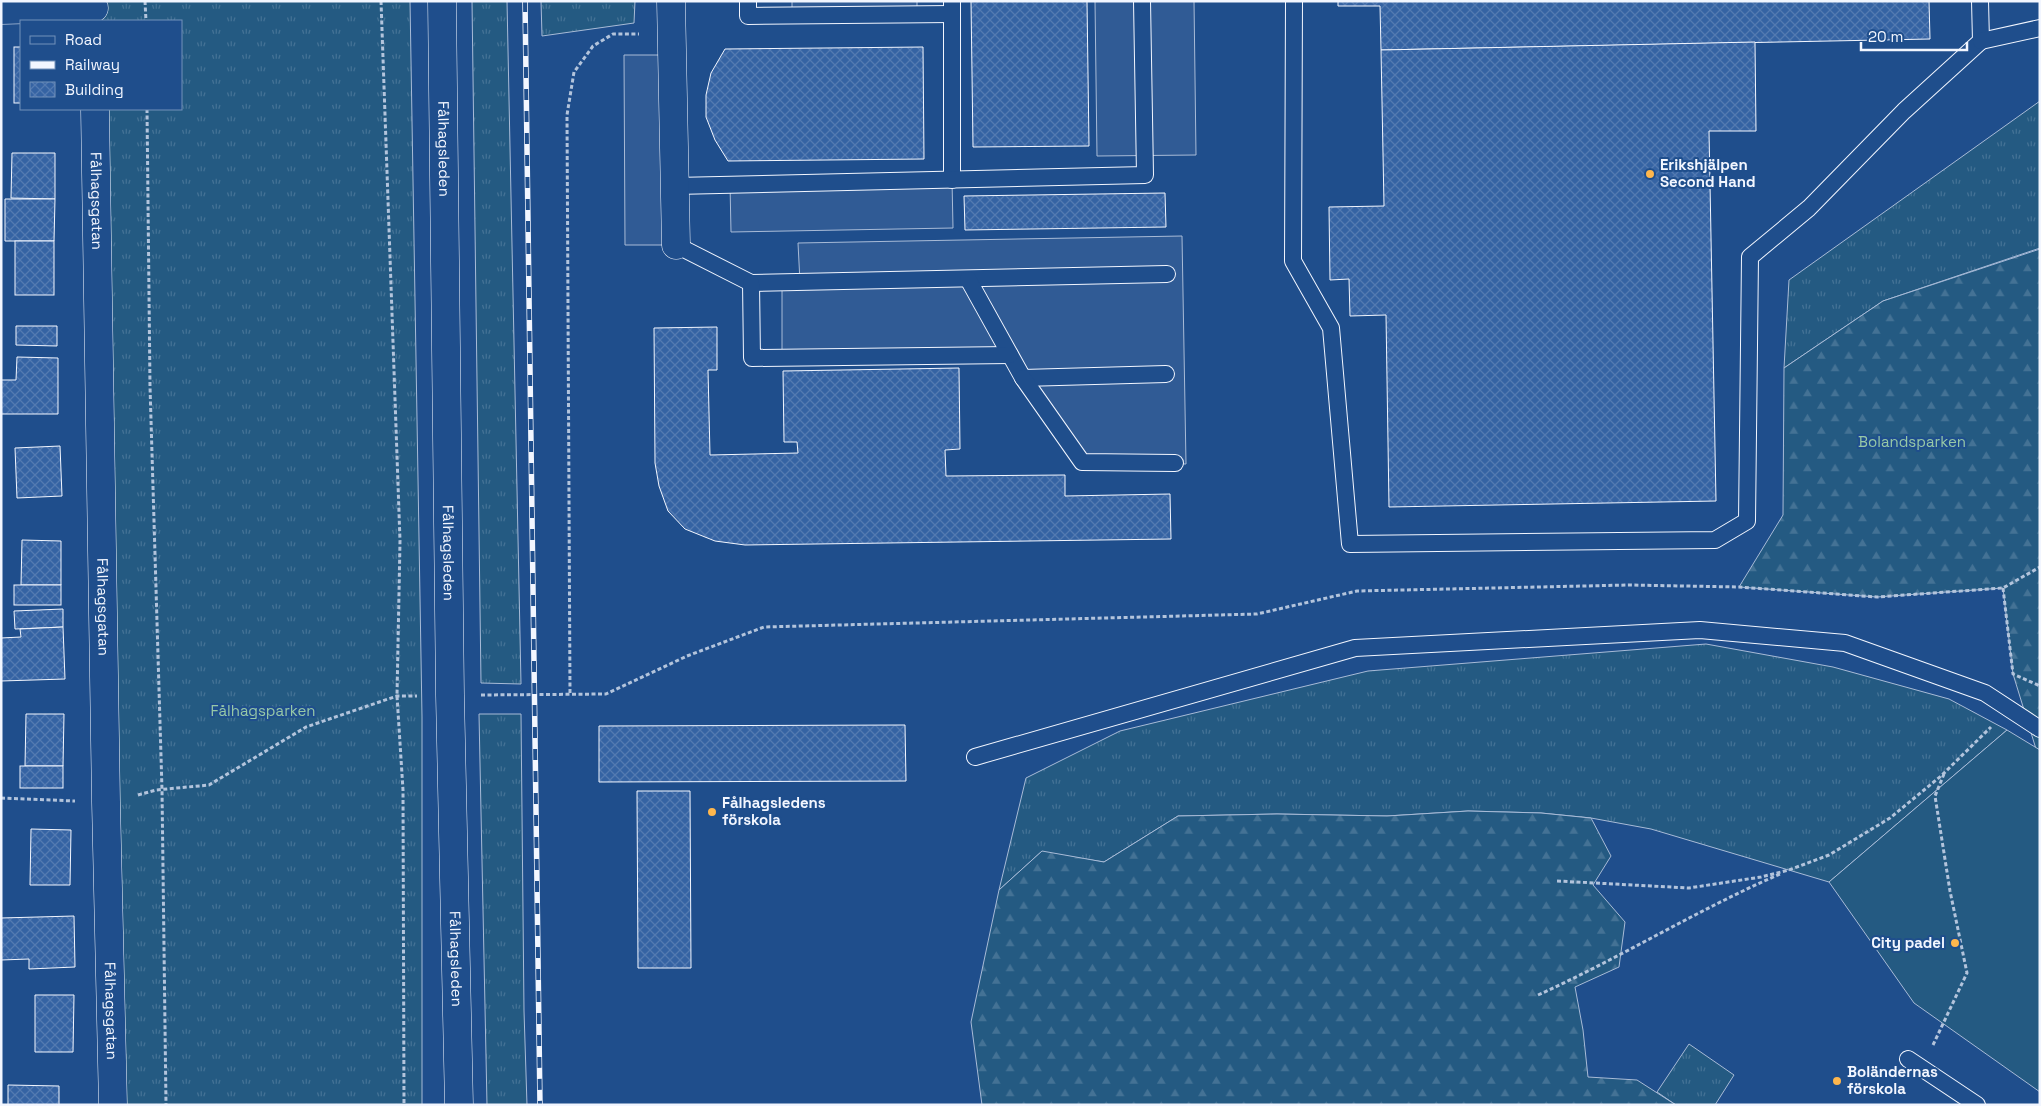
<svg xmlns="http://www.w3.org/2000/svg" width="2041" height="1106" viewBox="0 0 2041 1106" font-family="'Space Grotesk',sans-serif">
	<defs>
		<pattern id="grass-tufts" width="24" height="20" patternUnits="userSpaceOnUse" patternTransform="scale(1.25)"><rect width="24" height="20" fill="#245a82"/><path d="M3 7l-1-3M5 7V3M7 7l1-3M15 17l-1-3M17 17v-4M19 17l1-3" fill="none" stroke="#447295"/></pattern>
		<pattern id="forest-firs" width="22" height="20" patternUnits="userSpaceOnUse" patternTransform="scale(1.25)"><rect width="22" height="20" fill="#245a82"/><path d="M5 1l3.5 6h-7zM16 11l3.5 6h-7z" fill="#447295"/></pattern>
		<pattern id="building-cross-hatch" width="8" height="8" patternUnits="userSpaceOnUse" patternTransform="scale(1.25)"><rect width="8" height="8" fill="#3563a3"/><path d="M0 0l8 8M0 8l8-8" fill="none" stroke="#537ab1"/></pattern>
	</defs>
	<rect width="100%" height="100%" fill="#1f4e8c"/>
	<!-- grass -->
	<g fill="url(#grass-tufts)" stroke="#a8bbd7">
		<path d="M95,1H410L422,717V1105H113L95,109H181V21H94Z"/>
		<path d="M472,1H507L521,684L481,683Z"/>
		<path d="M541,1H635L634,23L542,36Z"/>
		<path d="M2040,101V248L1883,301L1784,368L1789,280Z"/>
		<path d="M1706,644L1833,667L1949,699L2007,730L1829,882L1651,829L1591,818L1541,813L1468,811L1387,816L1277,814L1178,816L1104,862L1041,852L999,890L1026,778L1120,731L1368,671Z"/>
		<path d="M479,714H521L524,1011L527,1105H487Z"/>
		<path d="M1689,1044L1734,1075L1715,1105H1676L1657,1092Z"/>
	</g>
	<!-- forest -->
	<g fill="url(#forest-firs)" stroke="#a8bbd7">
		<path d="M2040,249V762L2013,674L2003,588L1877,597L1739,587L1783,515L1784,368L1883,301Z"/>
		<path d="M1468,811L1541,813L1591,818L1611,856L1593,885L1625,922L1619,967L1575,987L1583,1030L1588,1077L1637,1080L1676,1105H982L971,1022L999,890L1042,851L1104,862L1178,816L1277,814L1387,816Z"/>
	</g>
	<!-- pitch -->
	<path fill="#245a82" stroke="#a8bbd7" d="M2007,730L2040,750V1092L1914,1003L1829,882Z"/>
	<!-- parking -->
	<g fill="#305b95" stroke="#a8bbd7">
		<path d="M792,1H917V15L792,16Z"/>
		<path d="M1095,1H1194L1196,155L1097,156Z"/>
		<path d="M624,55H672L676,245H625Z"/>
		<path d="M952,180L953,228L731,232L730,184Z"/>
		<path d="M1182,236L1186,464L1082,462L1010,355L782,358V282H800L798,243Z"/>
	</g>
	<!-- building -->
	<g fill="url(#building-cross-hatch)" stroke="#f2f6ff">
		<path d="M971,1H1087L1089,146L973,147Z"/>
		<path d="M1338,1H1929L1930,39L1381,50L1380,6H1338Z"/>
		<path d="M1755,42L1756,131H1709L1716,501L1389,507L1386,315L1350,316L1349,279L1330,280L1329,207L1384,206L1381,50Z"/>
		<rect x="14" y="47" width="7" height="56"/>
		<path d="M923,47L924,159L728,161L715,140L706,117V95L711,73L725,49Z"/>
		<path d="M12,153H55V199L11,198Z"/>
		<path d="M1165,193L1166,227L965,230L964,196Z"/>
		<path d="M5,199H55L54,241H5Z"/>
		<rect x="15" y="241" width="39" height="54"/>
		<path d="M16,326H57V346L16,345Z"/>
		<path d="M717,327V370H708L710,455L798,453L797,442H784L783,371L959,368L960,449L945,450L946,476L1065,475V496L1170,494L1171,539L745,545L715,541L685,529L668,511L659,486L655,463L654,328Z"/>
		<path d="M17,357L58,358V414H1V380H16Z"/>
		<path d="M60,446L62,496L17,498L15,448Z"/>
		<path d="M22,540L61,541V585H21Z"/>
		<rect x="14" y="585" width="47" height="20"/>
		<path d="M63,609V627L15,629L14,611Z"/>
		<path d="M63,627L65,679L1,681V638L21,637L20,629Z"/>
		<path d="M26,714H64L63,766H25Z"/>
		<path d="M905,725L906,781L599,782V726Z"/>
		<rect x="20" y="766" width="43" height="22"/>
		<path d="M637,791H690L691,968H638Z"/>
		<path d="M31,829L71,830L70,885H30Z"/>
		<path d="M74,916L75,967L29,969V959L1,960V918Z"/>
		<path d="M35,995H74L73,1052H35Z"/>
		<path d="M8,1085L59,1086V1105H8Z"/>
	</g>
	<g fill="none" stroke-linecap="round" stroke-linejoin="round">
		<defs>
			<g id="lane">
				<path d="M748,1V16L952,14"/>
				<path d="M952,1V180"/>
				<path d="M1294,1L1293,261L1331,328L1350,544L1715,540L1747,521L1750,257L1809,208L1904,111L1981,41L1980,1"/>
				<path d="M1981,41L2040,28"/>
				<path d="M675,186L1145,175L1142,1"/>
				<path d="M676,245L751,283L1167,274"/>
				<path d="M968,279L1023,378L1166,374"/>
				<path d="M751,283L752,358L1010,355"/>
				<path d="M1023,378L1082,462L1175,463"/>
				<path d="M975,757L1355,648L1700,630L1845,643L1985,693L2040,729"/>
				<path d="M1908,1059L1977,1105"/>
			</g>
			<g id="street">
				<path d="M671,1L676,245"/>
				<path d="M1,10L94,8"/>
				<path id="s1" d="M95,109L106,802L113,1105"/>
			</g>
			<g id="secondary">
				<path id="s2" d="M442,1L450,695L459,1105"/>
			</g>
		</defs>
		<!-- lane casing -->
		<use href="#lane" stroke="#f2f6ff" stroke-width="18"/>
		<!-- street casing -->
		<use href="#street" stroke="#f2f6ff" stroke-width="29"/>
		<!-- secondary casing -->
		<use href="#secondary" stroke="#f2f6ff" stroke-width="29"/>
		<!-- path -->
		<g stroke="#b3c4dc" stroke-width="3" stroke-dasharray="4 2.5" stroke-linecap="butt">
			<path d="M145,1L146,21"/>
			<path d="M381,1L400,541L397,696L403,790L404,1105"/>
			<path d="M147,109L150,386L162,790L166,1105"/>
			<path d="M2003,588L2013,674L2040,686"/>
			<path d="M570,693L567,115L574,72L593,46L613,34H639"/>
			<path d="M481,695L606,694L687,656L764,627L1257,614L1357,591L1629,585L1739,587L1877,597L2003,588L2040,567"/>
			<path d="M138,795L156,790L209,785L306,727L397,696H417"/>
			<path d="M1,798L75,801"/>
			<path d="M1557,881L1689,888L1761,877L1789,870L1829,855L1890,818L1941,776L1991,727"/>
			<path d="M1538,995C1620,958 1697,910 1780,874"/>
			<path d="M1933,1045L1967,973L1950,891L1935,796L1944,774"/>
		</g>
		<!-- lane -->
		<use href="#lane" stroke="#1f4e8c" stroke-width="16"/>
		<!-- street -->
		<use href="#street" stroke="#1f4e8c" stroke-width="28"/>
		<!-- secondary -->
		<use href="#secondary" stroke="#1f4e8c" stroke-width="28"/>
		<defs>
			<path id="rail" d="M525,1L540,1105"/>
		</defs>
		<!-- rail casing -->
		<use href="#rail" stroke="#f2f6ff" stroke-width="5.5"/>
		<!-- rail -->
		<use href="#rail" stroke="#1f4e8c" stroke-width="4" stroke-dasharray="11" stroke-linecap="butt"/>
	</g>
	<!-- markers -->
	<g fill="#ffb74d" stroke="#1f4e8c" stroke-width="2">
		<circle cx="1650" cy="174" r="5"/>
		<circle cx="712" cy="812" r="5"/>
		<circle cx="1955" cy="943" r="5"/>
		<circle cx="1837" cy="1081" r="5"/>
	</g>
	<g text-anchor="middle" stroke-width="4" stroke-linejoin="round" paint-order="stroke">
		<!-- street labels -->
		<g font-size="15" fill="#f2f6ff" stroke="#1f4e8c">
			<text dy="5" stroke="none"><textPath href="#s2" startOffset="148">Fålhagsleden</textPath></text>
			<text dy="5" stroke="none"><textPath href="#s1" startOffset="92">Fålhagsgatan</textPath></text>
			<text dy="5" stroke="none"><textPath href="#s2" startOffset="552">Fålhagsleden</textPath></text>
			<text dy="5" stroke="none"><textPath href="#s1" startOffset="498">Fålhagsgatan</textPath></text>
			<text dy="5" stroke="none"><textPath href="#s2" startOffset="958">Fålhagsleden</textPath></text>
			<text dy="5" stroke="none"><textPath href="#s1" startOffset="902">Fålhagsgatan</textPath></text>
		</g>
		<!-- poi labels -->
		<g font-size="15" font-weight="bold" fill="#f2f6ff" stroke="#1f4e8c" text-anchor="start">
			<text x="1660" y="170">Erikshjälpen<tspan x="1660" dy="17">Second Hand</tspan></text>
			<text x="722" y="808">Fålhagsledens<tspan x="722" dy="17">förskola</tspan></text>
			<text x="1945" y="948" text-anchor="end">City padel</text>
			<text x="1847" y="1077">Boländernas<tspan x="1847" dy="17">förskola</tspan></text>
		</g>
		<!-- park labels -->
		<g font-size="15" fill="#97c8a6" stroke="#1f4e8c">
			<text x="1912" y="447">Bolandsparken</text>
			<text x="263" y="716">Fålhagsparken</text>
		</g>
	</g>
	<!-- border -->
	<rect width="2041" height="1106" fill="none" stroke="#f2f6ff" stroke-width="5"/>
	<!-- legend -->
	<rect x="20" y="20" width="162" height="90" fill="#1f4e8c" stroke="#7391ba"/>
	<rect x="30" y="36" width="25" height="8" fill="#1f4e8c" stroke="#7391ba"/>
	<text x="65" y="45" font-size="15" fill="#f2f6ff">Road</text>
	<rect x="30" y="61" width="25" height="8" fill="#f2f6ff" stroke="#7391ba"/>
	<text x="65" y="70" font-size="15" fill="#f2f6ff">Railway</text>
	<rect x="30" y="82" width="25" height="15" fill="url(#building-cross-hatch)" stroke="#7391ba"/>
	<text x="65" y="95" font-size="15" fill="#f2f6ff">Building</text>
	<!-- scale -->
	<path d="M1861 42v8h106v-8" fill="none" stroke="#f2f6ff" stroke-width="2.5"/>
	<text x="1868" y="42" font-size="15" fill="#f2f6ff" stroke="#1f4e8c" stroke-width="4" paint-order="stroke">20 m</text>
</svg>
